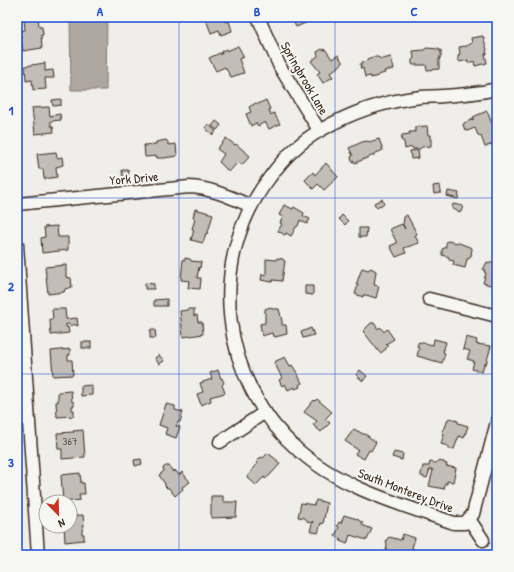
<svg xmlns="http://www.w3.org/2000/svg" width="514" height="572" viewBox="0 0 514 572" font-family="'Patrick Hand',sans-serif">
	<rect width="100%" height="100%" fill="#efeeea"/>
	<filter id="ink" filterUnits="userSpaceOnUse"><feTurbulence type="fractalNoise" baseFrequency=".025" numOctaves="2"/><feDisplacementMap in="SourceGraphic" scale="8" xChannelSelector="R" yChannelSelector="G"/><feConvolveMatrix kernelMatrix="1 2 1 2 8 2 1 2 1" color-interpolation-filters="sRGB"/></filter>
	<g filter="url(#ink)">
		<!-- water -->
		<path fill="#afa8a1" stroke="#81766d" d="M70,17H107L106,90H71Z"/>
		<!-- building -->
		<g fill="#c2bdb7" stroke="#3b2a1e">
			<path d="M205,17H223L225,22L229,21L232,31L221,35L219,30L211,33Z"/>
			<path d="M291,17H306L308,22L296,27Z"/>
			<path d="M38,18L39,27H42L43,35H41L42,48L23,51L20,31L25,30L24,19Z"/>
			<path d="M483,36L487,50L486,51L487,54H485L487,63L475,66L474,61L468,63V60L460,62L458,60V56L460,54L459,47L467,46L472,43L471,38Z"/>
			<path d="M238,46L244,57L239,59L244,73L231,77L225,67L216,71L209,58L220,53V54H222L221,52L226,49L227,51Z"/>
			<path d="M426,48L439,49V51L441,50V56H440V59H439V69L427,70L426,65H413L412,64V60L414,58L413,51L424,50Z"/>
			<path d="M322,49L323,50L325,49L332,59L338,55L343,63L330,73L333,77L323,83L317,74L320,72L311,61L318,56L317,52Z"/>
			<path d="M374,57H378L379,58L382,59L391,57L394,69L384,71L385,73L378,75V76L371,78V76L365,77L363,68L361,69L360,64H362V62L367,61L369,58Z"/>
			<path d="M45,63V71L53,70L54,78H45L46,89L33,90L32,80L26,81L25,66Z"/>
			<path d="M61,99V105L53,106L52,100Z"/>
			<path d="M266,100L270,109L269,110L271,115L274,113L280,124L269,129L265,122L258,126L256,123L251,126L246,114L251,112L249,107L256,103L258,104Z"/>
			<path d="M49,107L50,116L60,114L61,120L51,121V126H53L54,132L35,134L32,108Z"/>
			<path d="M487,111L495,131L493,132L497,142L485,147L481,136L478,135L475,128L467,131L465,130L463,125L464,123L474,119L473,117Z"/>
			<path d="M216,121L221,125L217,130L212,126Z"/>
			<path d="M208,124L216,131L213,135L205,128Z"/>
			<path d="M427,126L428,135H430V139H431V146L422,147L420,149H413L412,147L405,149L404,142L401,140L402,135L410,134L409,132H415V127Z"/>
			<path d="M226,138L235,145L236,144L250,156L242,165L238,162L229,172L219,162L224,154L217,149Z"/>
			<path d="M379,139L383,150L374,154V155L355,163L354,161L352,162L351,157L353,156L349,148L362,142L368,141L369,142Z"/>
			<path d="M166,140L168,142V145L176,144L177,156L164,158H157V156L145,157L144,145L156,144V142Z"/>
			<path d="M418,150L419,158L411,159L410,151Z"/>
			<path d="M56,152L57,158L62,157L63,165L56,167L57,177L44,179L43,169H39L37,154Z"/>
			<path d="M326,163L338,177L324,190L318,184L313,189L305,180L313,172L315,175Z"/>
			<path d="M122,170H128L129,179H123Z"/>
			<path d="M497,171V189L494,184L496,182L492,173Z"/>
			<path d="M440,185L441,193L434,194L433,186Z"/>
			<path d="M448,191L459,193L458,199L447,196Z"/>
			<path d="M382,199L384,204L376,207L374,203Z"/>
			<path d="M453,204L463,206L461,212L452,209Z"/>
			<path d="M284,205L293,209L294,207L304,213L303,216L310,219L307,224L300,220L298,226L296,227L291,236L286,233L285,235L278,231L282,224L280,223L283,217L279,215Z"/>
			<path d="M195,209L213,214L209,229L207,234L206,233L203,243L191,240L194,230L192,229L195,219L193,218Z"/>
			<path d="M342,215L348,221L345,225L339,219Z"/>
			<path d="M407,215L417,234L415,236L419,243L404,248L406,253L396,257L390,246L397,243L390,229L402,224L405,229L403,225L404,217Z"/>
			<path d="M57,226L58,237H68V250L42,253L41,238L45,237L44,227Z"/>
			<path d="M359,228H367L366,237H359Z"/>
			<path d="M447,241L459,243L472,248L471,256H470L469,259H467L465,268L453,265L454,261L449,260V257L442,255V249L445,248Z"/>
			<path d="M185,258L190,259L191,261L201,262L200,268L199,267L197,278H201L200,289L188,288L189,281L181,280L183,259L185,260Z"/>
			<path d="M277,258L283,259V260L285,261L282,281L273,280L272,282L261,280L262,274L266,275V259L276,260Z"/>
			<path d="M487,262L497,264V281L496,280L494,286L483,283L486,273L484,272L485,270H483Z"/>
			<path d="M66,265V277L71,278L72,287L65,289L64,292L48,294L45,267Z"/>
			<path d="M362,268L368,270L371,268L376,271L374,285L379,286L376,298L366,295H363V297L355,294L358,285H356Z"/>
			<path d="M145,283L154,284V289H145Z"/>
			<path d="M305,286H313V295L305,294Z"/>
			<path d="M167,299V306H154V300Z"/>
			<path d="M270,307L272,309H279L282,321V325H286L287,334L275,337V336H273L272,333L262,336L260,324L265,323V309Z"/>
			<path d="M52,309H65L66,319L77,318L78,326L73,324L71,326L68,324H66V327H68L69,333L51,335L50,321V319H53Z"/>
			<path d="M187,309H194V316L197,315L198,322H202L203,334L183,337L180,311L187,310Z"/>
			<path d="M371,323H374L378,329L380,327L384,332L387,329L394,339L386,344L388,346L386,348V349L382,352L380,353L363,331Z"/>
			<path d="M311,328L314,335L303,338L301,332Z"/>
			<path d="M150,330H155L156,338H150Z"/>
			<path d="M466,337L477,340L476,344L491,346L486,364H484L482,372L472,369L474,361L467,359L470,351L463,349Z"/>
			<path d="M434,339L446,342L443,352L445,353L442,363L417,356L419,348L417,347L418,343L419,342L433,345Z"/>
			<rect x="82" y="342" width="9" height="6"/>
			<path d="M70,349V355H68V360H72L73,375L53,376L51,351Z"/>
			<path d="M159,355L164,361L159,364L155,358Z"/>
			<path d="M285,357L290,366L292,365L296,371L302,383L299,385L300,387L295,389L294,387L288,390L285,384L282,386L279,380L282,378L274,362Z"/>
			<path d="M218,370L221,379L222,378L224,383L222,385L225,393L210,397L211,401L201,405L197,394L203,392L200,383L212,379L210,373Z"/>
			<path d="M360,370L367,376L363,381L356,375Z"/>
			<path d="M92,385V395L81,396V386Z"/>
			<path d="M71,391L72,402H74V406H72V410H74V416L57,417L56,402H58V392Z"/>
			<path d="M317,399L332,412L325,419L330,423L321,432L313,425L317,421L304,412L314,400L315,401Z"/>
			<path d="M166,404L175,406V410L183,412L180,422H178L176,426L180,427L176,438L165,434L167,428L159,425Z"/>
			<path d="M450,418L456,420V421H458V423L468,426L464,438L459,436L454,449H449L448,446L441,444L444,434L442,432L443,429L445,428L448,419Z"/>
			<path d="M354,429L363,434H365L376,442L371,451L369,450L364,459L355,454L358,450L345,441Z"/>
			<path d="M83,430L85,457L62,459V449H58L57,433L74,432L73,431Z"/>
			<path d="M394,452L403,454L402,460L392,457Z"/>
			<path d="M268,453L278,461L277,462L280,464L270,475L265,479L264,477L256,485L247,477L258,463L257,461L261,457L263,458Z"/>
			<path d="M141,459L142,464L135,466L134,460Z"/>
			<path d="M437,461L444,462V463L447,464L446,466L456,468L453,482L447,481V484L445,483L444,489L429,486L433,470L430,469L427,478L421,476V474L423,466H429L430,462L436,463Z"/>
			<path d="M166,466H169L173,472L175,470L179,475L182,472L190,482L182,487L183,489L175,496L169,488H167L165,486V484L159,475L164,471L163,468Z"/>
			<path d="M80,473L81,483H84L85,494H79L80,500L63,502L61,475Z"/>
			<path d="M211,496H223V502H237L236,517L211,518Z"/>
			<path d="M316,500L327,503L323,524L321,523L318,533L310,531L313,521L311,523L308,522L305,518L298,517L301,503L314,505Z"/>
			<path d="M83,515L84,526H83V530H82V534H84V540L65,542L64,526H70V516Z"/>
			<path d="M344,515L357,519L363,523L362,525L372,529L367,540L350,535L347,544L340,541L341,539L335,536L339,527L337,526L339,522L341,523Z"/>
			<path d="M403,534L415,538L412,548L414,549L413,555H395L393,553L386,551L387,544L386,541L387,539L389,537L401,540Z"/>
		</g>
		<g fill="none" stroke-linecap="round" stroke-linejoin="round">
			<defs>
				<g id="minor">
					<path d="M258,17L280,67L319,130"/>
					<path d="M497,89C479,93 461,95 443,96C435,97 428,96 421,97C386,101 351,112 321,130C301,141 283,159 270,177C205,261 220,381 299,451C343,489 400,504 454,523H465L473,514L497,422"/>
					<path d="M17,204L189,187C211,188 230,197 251,206"/>
					<path d="M17,245L38,555"/>
					<path d="M429,299L497,316"/>
					<path d="M220,442L265,412"/>
					<path d="M469,519L483,540"/>
				</g>
			</defs>
			<!-- minor casing -->
			<use href="#minor" stroke="#3b2a1e" stroke-width="15"/>
			<!-- minor -->
			<use href="#minor" stroke="#f6f6f2" stroke-width="12"/>
		</g>
	</g>
	<!-- grid -->
	<path fill="none" stroke="#1d4ed8" stroke-width="1" stroke-opacity="0.55" d="M179,17V555M335,17V555M17,198H497M17,374H497"/>
	<g text-anchor="middle" stroke-width="4" stroke-linejoin="round" paint-order="stroke">
		<!-- number labels -->
		<g font-size="11" fill="#5d4f44">
			<text x="70" y="445">367</text>
		</g>
		<!-- street labels -->
		<g font-size="13" fill="#3b2a1e" stroke="#f6f6f2">
			<text transform="translate(305 78) rotate(60)" y="5">Springbrook Lane</text>
			<text transform="translate(134 178) rotate(-5)" y="5">York Drive</text>
			<text transform="translate(406 490) rotate(21)" y="5">South Monterey Drive</text>
		</g>
	</g>
	<!-- margin -->
	<rect width="514" height="572" fill="none" stroke="#f6f6f2" stroke-width="44"/>
	<!-- north arrow -->
	<g transform="translate(58 514) rotate(157)"><circle r="19" fill="#f6f6f2" stroke="#aba49d"/>
	<path d="M0-3L7 15L0 10L-7 15Z" fill="#c8321e"/>
	<text y="-6" font-size="11" font-weight="bold" text-anchor="middle" fill="#3b2a1e">N</text>
	</g>
	<rect x="22" y="22" width="470" height="528" fill="none" stroke="#1d4ed8" stroke-width="1.5"/>
	<g font-size="13" text-anchor="middle" font-weight="bold" fill="#1d4ed8">
		<text x="100" y="16">A</text>
		<text x="257" y="16">B</text>
		<text x="414" y="16">C</text>
		<text x="11" y="115">1</text>
		<text x="11" y="291">2</text>
		<text x="11" y="467">3</text>
	</g>
</svg>
